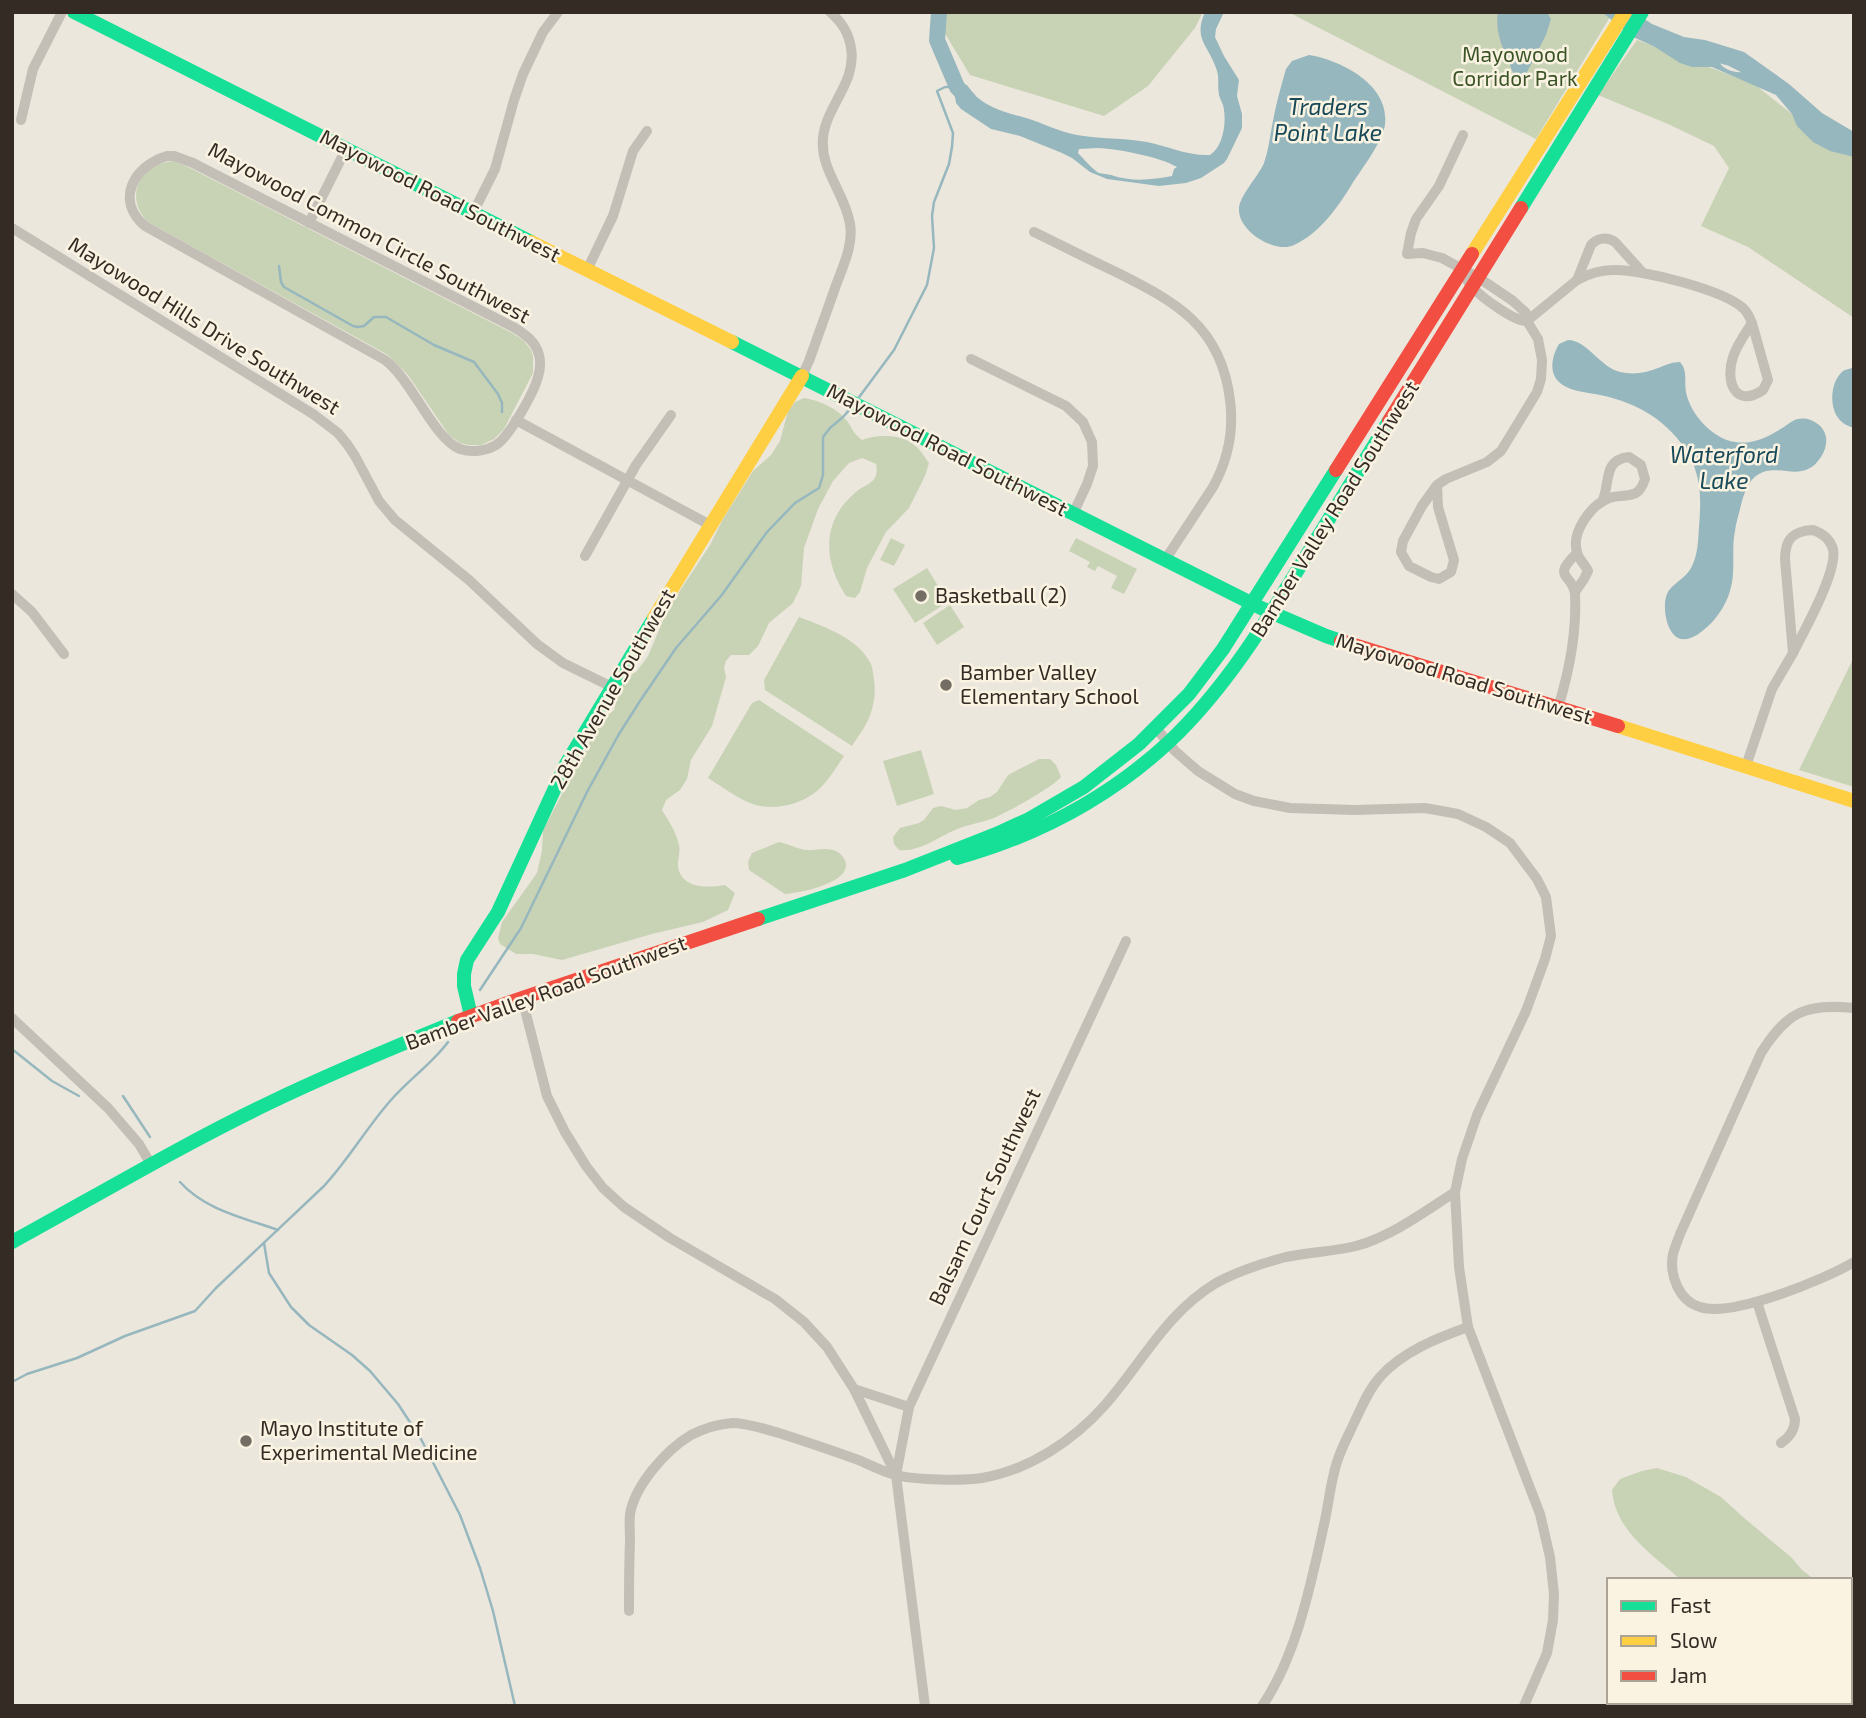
<svg xmlns="http://www.w3.org/2000/svg" width="1866" height="1718" viewBox="0 0 1866 1718" font-family="'Exo 2',sans-serif">
	<rect width="100%" height="100%" fill="#ece7dc"/>
	<!-- green -->
	<g fill="#c8d3b5">
		<path d="M932,12H1203L1195,28L1148,86L1104,116L970,75Z"/>
		<path d="M1288,12H1613L1536,139Z"/>
		<path d="M1637,40L1754,84L1792,114L1827,146L1854,155V318L1748,247L1701,226L1729,168L1714,146L1668,124L1598,95Z"/>
		<path d="M174,161L190,168L512,333L524,341L531,350L533,356V373L504,429L494,439L481,445H468L460,443L449,435L408,375L388,355L148,222C123,197 140,163 174,161Z"/>
		<path d="M804,398C821,401 837,408 848,422C853,430 853,433 862,440C876,434 901,434 913,444C920,449 924,456 929,463L925,476L909,508L886,532L867,568L860,592L855,598L846,596C823,561 821,521 856,492C867,483 880,483 876,464L862,458L849,463L833,481L818,509L804,548L801,586L793,603L769,623L758,646L749,655H731L726,661L724,668L726,677L712,726L691,760L687,779L680,790L666,800L662,810C669,821 676,832 679,845C681,852 677,860 678,867C682,889 708,888 725,885L735,893L728,910L703,922L652,934L562,960L533,954H516L500,944L498,938L502,922L537,873L542,851L543,830L601,721L614,710L618,694L627,678L637,671L648,656L668,609L710,545L723,519L753,471L771,455L780,441L788,411L795,402Z"/>
		<path d="M891,538L905,545L894,566L880,560Z"/>
		<path d="M1076,538L1137,569L1124,594L1111,588L1117,576L1098,566L1095,571L1087,567L1090,562L1069,551Z"/>
		<path d="M927,568L948,602L915,623L893,589Z"/>
		<path d="M950,605L964,627L937,645L923,623Z"/>
		<path d="M799,617C825,627 858,638 871,664C873,669 873,675 874,680C876,692 874,706 869,718C865,727 858,737 852,746L765,690L764,680Z"/>
		<path d="M1854,657V787L1799,770Z"/>
		<path d="M759,700L844,756C835,769 826,785 813,794C796,806 770,811 750,803C735,797 721,786 708,778L752,703Z"/>
		<path d="M921,750L934,794L897,806L883,761Z"/>
		<path d="M1039,759H1050L1056,765L1061,777C1052,788 1006,813 991,819C979,823 966,825 955,830C936,838 920,852 899,850L894,844L893,837L900,828L919,823L924,820L933,808L941,806L956,810L967,808L979,800L990,797L997,792L1008,775Z"/>
		<path d="M779,842C788,844 796,848 805,850C816,851 827,846 838,852C842,855 846,860 846,865C846,884 799,893 785,894L749,870L748,862L752,853Z"/>
		<path d="M1657,1468L1686,1477L1721,1497L1743,1517L1792,1558L1802,1570L1814,1579L1819,1580H1681C1652,1554 1615,1531 1612,1490L1620,1479L1642,1471Z"/>
		<path d="M1854,1607V1706H1794L1796,1702H1850V1608Z"/>
	</g>
	<!-- water -->
	<g fill="#97b7be" fill-rule="evenodd">
		<path d="M1205,12H1224L1216,29L1215,37L1224,56L1239,80L1237,96L1242,114V128L1227,159L1224,163L1201,178L1186,183L1159,186L1107,179L1090,172L1072,158L1062,153L1020,136L991,129L961,109L956,103L953,85H967C980,106 1003,112 1026,118C1043,123 1059,132 1077,135C1100,139 1124,138 1147,142C1168,146 1187,156 1210,155C1224,146 1227,120 1223,105C1222,102 1220,99 1219,95C1217,86 1220,77 1216,68C1208,45 1193,39 1205,12ZM1098,148C1119,149 1160,157 1177,167L1174,169L1172,176C1151,180 1132,182 1111,175C1107,174 1103,174 1099,173C1093,170 1083,158 1078,153L1079,149Z"/>
		<path d="M1498,12H1547L1551,19L1546,35L1525,76L1514,75C1506,54 1494,35 1498,12Z"/>
		<path d="M1602,12H1634L1652,24L1684,37L1705,40L1744,52L1789,84L1822,113L1854,132V157L1830,151L1813,142L1797,126L1792,114L1776,95L1712,67H1692L1680,63L1655,47L1631,36ZM1720,52C1730,55 1740,62 1745,72C1731,73 1720,69 1716,55Z"/>
		<path d="M1309,55C1341,60 1390,85 1385,124C1384,140 1361,170 1352,184C1339,206 1319,234 1294,245C1275,254 1238,231 1239,209C1239,196 1258,177 1264,163C1269,149 1270,135 1273,121C1276,104 1281,86 1286,69L1292,61Z"/>
		<path d="M1568,340C1587,340 1600,367 1620,372C1633,375 1646,373 1658,368C1666,365 1672,362 1680,362C1688,371 1684,381 1686,392C1690,414 1713,439 1735,442C1754,445 1769,436 1784,427C1788,424 1793,420 1798,419C1810,416 1824,425 1826,437C1827,444 1825,451 1821,457C1803,485 1778,462 1759,474C1748,480 1744,494 1741,505C1739,514 1736,522 1735,531C1732,545 1734,559 1733,573C1732,598 1718,621 1697,635C1691,638 1685,641 1678,638C1666,632 1662,606 1667,594C1670,585 1685,579 1691,568C1698,555 1698,541 1699,527C1701,500 1702,480 1689,455C1669,421 1638,403 1600,395C1587,392 1571,392 1560,383C1548,373 1552,356 1559,344Z"/>
		<path d="M1854,367V428C1848,426 1843,424 1839,419C1829,407 1830,382 1843,371C1845,370 1852,368 1854,367Z"/>
	</g>
	<g fill="none" stroke-linecap="round" stroke-linejoin="round">
		<!-- stream -->
		<g stroke="#97b7be" stroke-width="2.5">
			<path d="M279,266L281,282L284,287L353,326L358,327L364,326L374,317H386L434,345L474,362L498,394L502,403V412"/>
			<path d="M857,400L894,350L927,285L934,248L932,216L934,202L949,164L952,147L953,133L937,91L945,87H954"/>
			<path d="M480,990L521,928L587,792L619,734L640,701L676,648L721,596L767,532L795,503L819,488L823,475V437L830,428L843,417L851,408"/>
			<path d="M12,1049L52,1081L79,1096"/>
			<path d="M123,1096L150,1137"/>
			<path d="M180,1182C205,1210 244,1218 278,1230"/>
			<path d="M264,1243L269,1273L291,1307L309,1325L352,1355L370,1371L398,1404L421,1439L460,1515L480,1568L493,1611L515,1706"/>
			<path d="M12,1382L27,1374L77,1358L125,1336L195,1311L216,1288L324,1186C349,1159 367,1127 391,1100C409,1079 432,1064 448,1042"/>
			<path d="M1850,1677L1854,1670"/>
			<path d="M1837,1706L1838,1702"/>
		</g>
		<!-- river -->
		<g stroke="#97b7be" stroke-width="16">
			<path d="M939,12L937,40L957,87L968,99"/>
			<path d="M1699,50L1731,58L1753,69"/>
		</g>
		<!-- street -->
		<g stroke="#c4bfb6" stroke-width="10">
			<path d="M21,120L33,69L62,12"/>
			<path d="M167,156H174L193,163L515,328C526,335 536,342 539,355C541,362 540,370 538,377C534,392 510,436 496,445C486,451 472,453 460,449C433,438 412,380 385,360L145,226C115,201 133,166 167,156Z"/>
			<path d="M473,213L495,169L514,100L523,74L543,32L558,12"/>
			<path d="M309,223L346,149"/>
			<path d="M12,228L313,414L338,433L347,444L355,456L379,501L395,520L469,580L537,644L563,663L612,687"/>
			<path d="M1034,232C1061,245 1088,259 1116,272C1176,302 1221,326 1230,400C1234,431 1228,460 1213,487L1165,560"/>
			<path d="M587,270L613,216L633,151L647,131"/>
			<path d="M1462,270C1465,277 1468,284 1474,289C1483,298 1515,322 1527,321"/>
			<path d="M1577,280L1591,245C1597,238 1607,236 1615,242L1643,273"/>
			<path d="M1527,321L1577,280C1588,274 1601,270 1614,270C1640,269 1725,290 1744,309C1748,313 1750,318 1752,323L1768,380L1763,390C1735,409 1725,381 1733,357C1737,345 1745,334 1752,323"/>
			<path d="M971,359L1066,406L1083,422L1092,442L1093,466L1087,484L1073,514"/>
			<path d="M802,376L809,361C817,338 826,314 834,291C841,270 854,246 850,224C845,193 820,170 823,138C826,106 857,82 851,48C849,33 842,22 830,12"/>
			<path d="M516,420L710,525"/>
			<path d="M1437,485L1438,507L1454,560L1451,572L1439,579L1431,577L1409,566L1401,552L1403,541L1422,506L1437,485L1446,479L1487,462L1501,451L1537,392L1541,379L1542,360L1538,339L1527,321L1526,313L1513,301L1479,278L1442,258L1423,253L1407,254L1411,233L1416,219L1439,186L1463,135"/>
			<path d="M1813,530C1822,533 1830,539 1833,549C1838,571 1804,631 1793,653L1785,559C1785,539 1793,531 1813,530Z"/>
			<path d="M585,556L636,465L671,415"/>
			<path d="M1575,592L1584,579L1588,571C1585,564 1578,559 1577,552C1571,532 1591,505 1609,498C1617,495 1628,497 1636,493C1641,490 1643,485 1645,479L1641,465L1629,457C1602,460 1611,483 1602,502"/>
			<path d="M12,594L32,612L64,654"/>
			<path d="M1558,708C1569,672 1577,633 1575,594C1573,573 1550,579 1577,553"/>
			<path d="M1156,728L1175,751L1198,771L1235,794L1254,801L1290,808L1354,810L1425,808L1458,814L1486,827L1510,843L1537,879L1546,897L1551,936L1545,959L1526,1011L1477,1115L1462,1159L1455,1192L1459,1267L1468,1327L1540,1514L1550,1557L1554,1594L1553,1620L1547,1653L1524,1706"/>
			<path d="M1746,766L1772,689L1793,653"/>
			<path d="M522,998L547,1096L565,1132L586,1166L603,1188L624,1207L670,1238L775,1299L804,1322L827,1347L854,1389L896,1475L925,1706"/>
			<path d="M1854,1008C1805,1003 1787,1012 1761,1053L1680,1234C1678,1240 1675,1247 1673,1254C1669,1275 1679,1301 1700,1307C1731,1318 1826,1279 1854,1262"/>
			<path d="M12,1018L108,1108L139,1144L152,1166"/>
			<path d="M1757,1302L1795,1419C1795,1430 1790,1437 1781,1443"/>
			<path d="M854,1389L909,1407"/>
			<path d="M896,1475L909,1407L1126,941"/>
			<path d="M629,1611C629,1588 629,1564 630,1541C630,1532 629,1523 630,1514C635,1485 666,1450 691,1435C703,1429 719,1424 732,1423C748,1423 764,1429 779,1433C807,1442 834,1451 861,1461C872,1466 884,1472 896,1475C914,1480 963,1481 982,1478C1029,1470 1073,1441 1105,1405C1142,1363 1166,1313 1216,1283C1236,1272 1260,1264 1282,1258C1306,1252 1332,1252 1356,1246C1392,1236 1424,1212 1455,1192"/>
			<path d="M1262,1706C1297,1656 1312,1579 1325,1520C1329,1501 1331,1480 1337,1462C1341,1449 1348,1436 1354,1423C1362,1407 1368,1390 1380,1377C1402,1352 1437,1338 1468,1327"/>
		</g>
		<!-- fast -->
		<g stroke="#16e098" stroke-width="14">
			<path d="M74,12L531,242"/>
			<path d="M1521,208L1642,12"/>
			<path d="M732,342L1261,608L1326,636L1341,641"/>
			<path d="M957,858C1036,836 1110,797 1170,741C1225,689 1266,622 1305,558C1333,512 1361,467 1389,421"/>
			<path d="M758,919L905,870L996,834L1029,819L1084,787L1139,744L1189,694L1223,649L1336,470"/>
			<path d="M471,1016L464,986V974L467,960L498,912L566,764L654,618"/>
			<path d="M12,1242C96,1196 180,1146 267,1104C329,1074 394,1047 458,1021"/>
		</g>
		<!-- slow -->
		<g stroke="#ffcf43" stroke-width="14">
			<path d="M531,242L732,342"/>
			<path d="M1472,254L1625,12"/>
			<path d="M654,618L802,376"/>
			<path d="M1618,726L1854,801"/>
		</g>
		<!-- jam -->
		<g stroke="#f24e42" stroke-width="14">
			<path d="M1389,421L1521,208"/>
			<path d="M1336,470L1472,254"/>
			<path d="M1341,641L1618,726"/>
			<path d="M458,1021L522,998L758,919"/>
		</g>
	</g>
	<!-- markers -->
	<g fill="#746d64" stroke="#faf3e2" stroke-width="2.5">
		<circle cx="921" cy="596" r="7"/>
		<circle cx="946" cy="685" r="7"/>
		<circle cx="246" cy="1441" r="7"/>
	</g>
	<g text-anchor="middle" stroke-width="5" stroke-linejoin="round" paint-order="stroke">
		<!-- park labels -->
		<g font-size="21" fill="#3b5427" stroke="#faf3e2">
			<text x="1515" y="62">Mayowood<tspan x="1515" dy="24">Corridor Park</tspan></text>
		</g>
		<!-- street labels -->
		<g font-size="21" fill="#342c24" stroke="#faf3e2">
			<text transform="translate(440 196) rotate(27)" y="7">Mayowood Road Southwest</text>
			<text transform="translate(369 233) rotate(28)" y="7">Mayowood Common Circle Southwest</text>
			<text transform="translate(204 326) rotate(32)" y="7">Mayowood Hills Drive Southwest</text>
			<text transform="translate(947 450) rotate(27)" y="7">Mayowood Road Southwest</text>
			<text transform="translate(1335 509) rotate(-58)" y="7">Bamber Valley Road Southwest</text>
			<text transform="translate(1464 679) rotate(17)" y="7">Mayowood Road Southwest</text>
			<text transform="translate(613 689) rotate(-60)" y="7">28th Avenue Southwest</text>
			<text transform="translate(546 993) rotate(-20)" y="7">Bamber Valley Road Southwest</text>
			<text transform="translate(985 1197) rotate(-65)" y="7">Balsam Court Southwest</text>
		</g>
		<!-- poi labels -->
		<g font-size="21" fill="#342c24" stroke="#faf3e2" text-anchor="start">
			<text x="935" y="603">Basketball (2)</text>
			<text x="960" y="680">Bamber Valley<tspan x="960" dy="24">Elementary School</tspan></text>
			<text x="260" y="1436">Mayo Institute of<tspan x="260" dy="24">Experimental Medicine</tspan></text>
		</g>
		<!-- water labels -->
		<g font-size="23" font-style="italic" fill="#184958" stroke="#faf3e2">
			<text x="1328" y="115">Traders<tspan x="1328" dy="26">Point Lake</tspan></text>
			<text x="1724" y="463">Waterford<tspan x="1724" dy="26">Lake</tspan></text>
		</g>
	</g>
	<!-- border -->
	<rect width="1866" height="1718" fill="none" stroke="#342c24" stroke-width="28"/>
	<!-- legend -->
	<rect x="1607" y="1578" width="245" height="126" fill="#faf3e2" stroke="#aba396" stroke-width="2"/>
	<rect x="1621" y="1601" width="35" height="10" fill="#16e098" stroke="#aba396" stroke-width="2"/>
	<text x="1670" y="1613" font-size="21" fill="#342c24">Fast</text>
	<rect x="1621" y="1636" width="35" height="10" fill="#ffcf43" stroke="#aba396" stroke-width="2"/>
	<text x="1670" y="1648" font-size="21" fill="#342c24">Slow</text>
	<rect x="1621" y="1671" width="35" height="10" fill="#f24e42" stroke="#aba396" stroke-width="2"/>
	<text x="1670" y="1683" font-size="21" fill="#342c24">Jam</text>
</svg>
